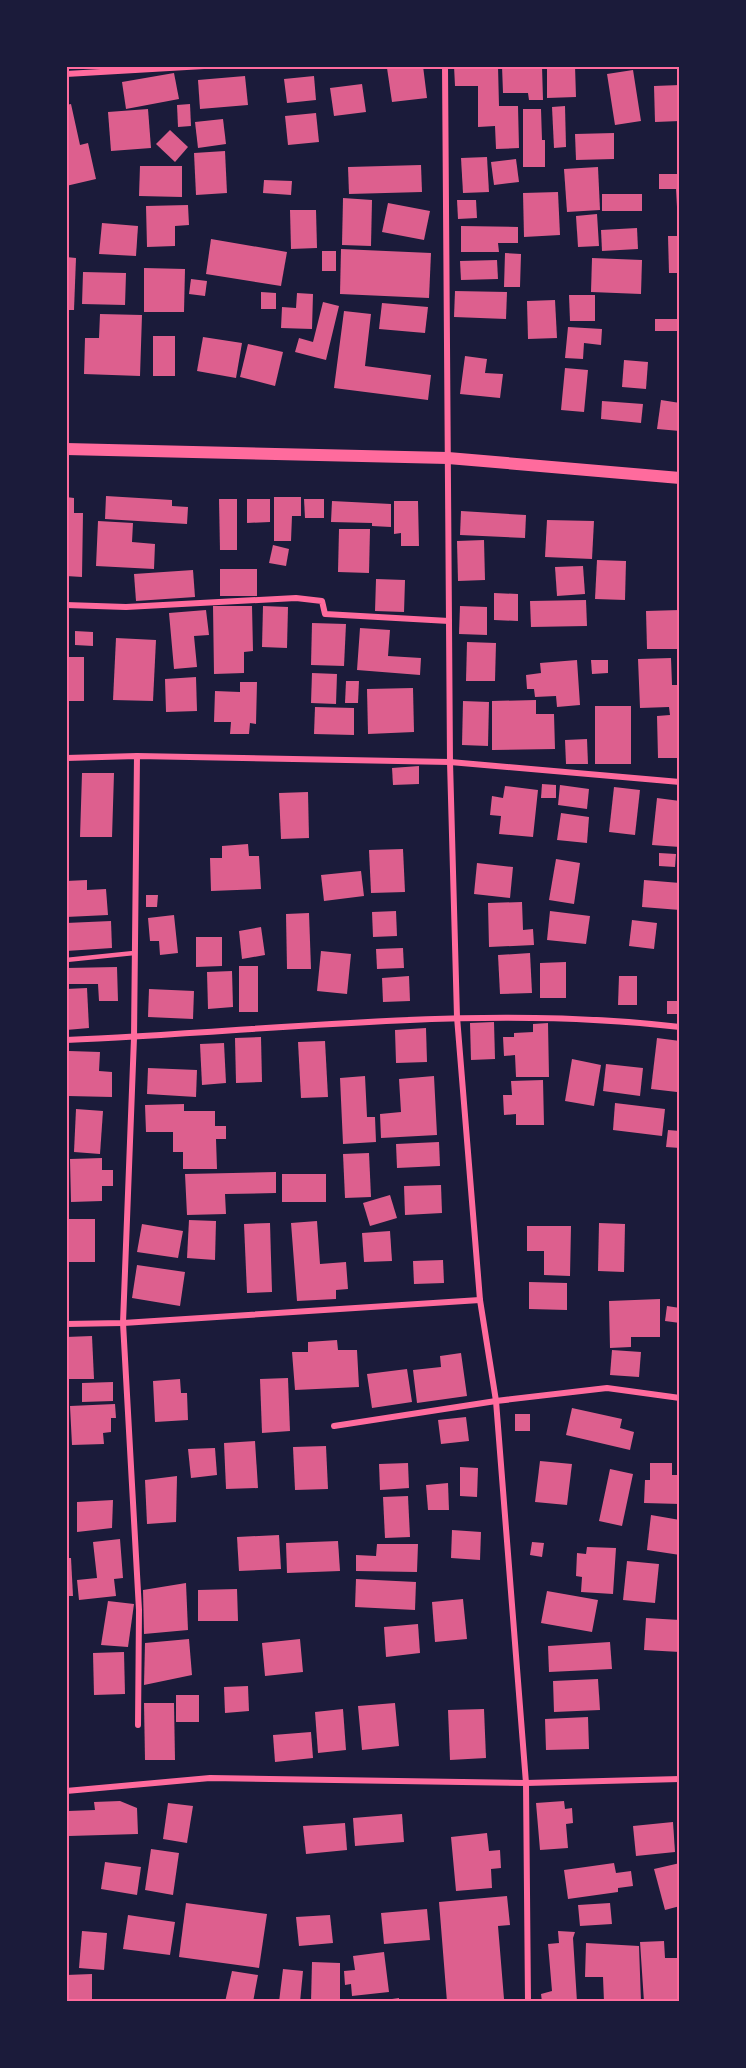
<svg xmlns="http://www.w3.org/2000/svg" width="746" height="2068" viewBox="0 0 746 2068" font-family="'Crimson Pro',serif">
	<rect width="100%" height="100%" fill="#1b1b3a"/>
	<!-- building -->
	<g fill="#dd5f8e">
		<path d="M399,66H423L427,98L392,102L387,68Z"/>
		<path d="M454,66H498L499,106H518L519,148L496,149L495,126L478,127V86H455Z"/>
		<path d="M502,66H542L543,100H529L528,93H503Z"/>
		<path d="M547,66H575L576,97L547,98Z"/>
		<path d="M633,70L641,121L615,125L607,74Z"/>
		<path d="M174,73L179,99L126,109L122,82Z"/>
		<path d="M245,76L248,105L200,109L198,80Z"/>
		<path d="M314,76L316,100L287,103L284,79Z"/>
		<path d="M362,84L366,112L334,116L330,88Z"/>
		<path d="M680,85V121L655,122L654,86Z"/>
		<path d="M71,104L80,145L88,143L96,179L66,186V105Z"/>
		<path d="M190,104L191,126L178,127L177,105Z"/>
		<path d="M565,106L566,147L554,148L552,107Z"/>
		<path d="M148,109L151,148L111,151L108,112Z"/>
		<path d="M523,109H541L542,140H545V167H523Z"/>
		<path d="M316,113L319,142L288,145L285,116Z"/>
		<path d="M223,119L226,144L198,148L195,122Z"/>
		<path d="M170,130L188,147L175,162L156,144Z"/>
		<path d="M614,133V159L576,160L575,134Z"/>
		<path d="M225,151L227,193L196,195L194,153Z"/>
		<path d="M487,157L489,192L463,193L461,158Z"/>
		<path d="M516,159L519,182L494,185L491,162Z"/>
		<path d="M421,165L422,192L349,194L348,167Z"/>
		<path d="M140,166H182V197L139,196Z"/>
		<path d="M598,167L600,210L567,212L564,169Z"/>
		<path d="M659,174H680V206L677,207L676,189H659Z"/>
		<path d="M264,180L292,181L291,195L263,193Z"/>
		<path d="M558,192L560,235L524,237L523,193Z"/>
		<rect x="602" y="194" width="40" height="17"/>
		<path d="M343,198L372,200L371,246L342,245Z"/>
		<path d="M457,200H476L477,218L458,219Z"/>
		<path d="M388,203L430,211L424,240L382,232Z"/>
		<path d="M188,205L189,225L175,226V246L147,247L146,206Z"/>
		<path d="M290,210H316L317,248L291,249Z"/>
		<path d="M597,214L599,246L578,247L576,216Z"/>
		<path d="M102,223L138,226L136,256L99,254Z"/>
		<path d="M461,226L518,227V243H498L499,252H461Z"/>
		<path d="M637,228L638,249L602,251L601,230Z"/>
		<path d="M668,236H680V273H669Z"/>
		<path d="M211,239L287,252L281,286L206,274Z"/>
		<path d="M341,249L431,253L429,298L340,294Z"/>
		<rect x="322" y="251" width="14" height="20"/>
		<path d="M505,253L521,254L520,287H504Z"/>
		<path d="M66,257L76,258L74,310H66Z"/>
		<path d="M592,258L642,260L641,294L591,292Z"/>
		<path d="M497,260L498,279L461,280L460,261Z"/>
		<path d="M144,268L185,269L184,312H144Z"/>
		<path d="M83,272L126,273L125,305L82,304Z"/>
		<path d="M191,279L207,281L205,296L189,294Z"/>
		<path d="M455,291L507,292L506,319L454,317Z"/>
		<path d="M261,292L276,293V309H261Z"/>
		<path d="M297,293L313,294L312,329L281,328L282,307L296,308Z"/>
		<path d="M569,295H595V321H570Z"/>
		<path d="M555,300L557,338L528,339L527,301Z"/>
		<path d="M323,302L339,306L326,360L295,352L299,338L313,342Z"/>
		<path d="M382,303L428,307L425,333L379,329Z"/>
		<path d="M344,311L371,314L365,366L431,375L428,400L334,388Z"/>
		<path d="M100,314L142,315L140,376L84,374L85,338H99Z"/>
		<path d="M655,319H679L680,331H655Z"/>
		<path d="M568,327L602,329L601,345L584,343L583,359L565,358Z"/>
		<rect x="153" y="336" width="22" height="40"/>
		<path d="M203,337L242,343L236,378L197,371Z"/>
		<path d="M248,344L283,352L275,386L240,377Z"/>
		<path d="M465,356L487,359L485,373L503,374L500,398L460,394Z"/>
		<path d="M624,360L648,362L646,389L622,387Z"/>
		<path d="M565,368L588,370L584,412L561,410Z"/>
		<path d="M661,400L680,403V431L657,429Z"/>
		<path d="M602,401L643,404L641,423L601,419Z"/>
		<path d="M106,496L172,500V506L188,507L187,524L105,519Z"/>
		<path d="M66,497L74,498V513H83L82,577L66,576Z"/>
		<path d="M274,497H301V516H292L291,541H274Z"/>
		<path d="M219,499H237V550H220Z"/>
		<path d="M247,499H270V522L247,523Z"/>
		<path d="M304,499H324V518H305Z"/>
		<path d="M332,501L391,504V527L372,526V523L331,522Z"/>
		<path d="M394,501H418L419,546H401V533L394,534Z"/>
		<path d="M461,511L526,515L525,538L460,535Z"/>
		<path d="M547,520L594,521L592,559L545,557Z"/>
		<path d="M98,521L133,523L132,542L155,544L154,569L96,566Z"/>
		<path d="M339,529H370L369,573L338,572Z"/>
		<path d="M484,540L485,580L458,581L457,541Z"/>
		<path d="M273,545L289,549L286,566L269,563Z"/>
		<path d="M597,560L626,561L625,600L595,599Z"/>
		<path d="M583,566L585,594L557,596L555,567Z"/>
		<rect x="220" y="569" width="37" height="27"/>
		<path d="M193,570L195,597L136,601L134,574Z"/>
		<path d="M376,579L405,580L404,612L375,611Z"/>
		<path d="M494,593L518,594V621L494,620Z"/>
		<path d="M586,600L587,626L531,627L530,601Z"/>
		<path d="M213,606H252L253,651L244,652V673L214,674Z"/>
		<path d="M263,606L288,607L287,648L262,647Z"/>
		<path d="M460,606L487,607V635L459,634Z"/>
		<path d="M206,610L209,635L194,636L197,667L174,669L169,613Z"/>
		<path d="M680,610V649H647L646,611Z"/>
		<path d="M312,623L346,624L344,666L311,665Z"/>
		<path d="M360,628L390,630L388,656L421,658L420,675L357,670Z"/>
		<path d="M75,631L93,632V646L75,645Z"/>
		<path d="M116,638L156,640L153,701L113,700Z"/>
		<path d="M467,642L496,643L495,681H466Z"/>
		<rect x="66" y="657" width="18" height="44"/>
		<path d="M671,658L672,685H680V758H658L657,716L670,715L669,707L640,708L638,659Z"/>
		<path d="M577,660L580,705L557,707L556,696L535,697L534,689H527L526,675L541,673L540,663Z"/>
		<path d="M591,660H608V673L592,674Z"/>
		<path d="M312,673L337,674L336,704L311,703Z"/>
		<path d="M196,677L197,711L166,712L165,679Z"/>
		<path d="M346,681H359L358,703H345Z"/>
		<path d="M240,682H257L256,724L250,723L249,734H230L231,722H214L215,691L240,692Z"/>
		<path d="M413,688L414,732L368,734L367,689Z"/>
		<path d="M536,700V714H554L555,749L492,750V701Z"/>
		<path d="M463,701L489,702L488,746L462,745Z"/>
		<rect x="595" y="706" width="36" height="58"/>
		<path d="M315,707L354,708V735L314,734Z"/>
		<path d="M587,739L588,764H566L565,740Z"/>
		<path d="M419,766V784L393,785L392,768Z"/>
		<path d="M82,773H114L112,837H80Z"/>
		<path d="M542,784L556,785V798H541Z"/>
		<path d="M560,785L589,789L587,809L558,805Z"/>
		<path d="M505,786L538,790L533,837L499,834L501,816L490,815L492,796L503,798Z"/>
		<path d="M614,787L640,790L635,835L609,832Z"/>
		<path d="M308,792L309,838L281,839L279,793Z"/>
		<path d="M657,798L680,801V847L652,845Z"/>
		<path d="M561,813L589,817L587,843L557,840Z"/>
		<path d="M248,844L249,856H259L261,889L211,891L210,858H222V846Z"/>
		<path d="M403,849L405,892L371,893L369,850Z"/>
		<path d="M659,853L676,854L675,867L659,866Z"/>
		<path d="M556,859L580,863L574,904L549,900Z"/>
		<path d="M477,863L513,867L510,898L474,894Z"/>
		<path d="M361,871L364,896L324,901L321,875Z"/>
		<path d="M87,880V890L106,889L108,915L66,917V881Z"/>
		<path d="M644,880L680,883V910L642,907Z"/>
		<path d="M146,895H158L157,907H146Z"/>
		<path d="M522,902L523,930L533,929L534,945L489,947L488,903Z"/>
		<path d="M396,911L397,936L373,937L372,912Z"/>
		<path d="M550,911L590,916L586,944L547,940Z"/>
		<path d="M309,913L311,969H287L286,914Z"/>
		<path d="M174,915L178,953L160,955L159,941H150L148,918Z"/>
		<path d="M632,920L657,923L654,949L629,946Z"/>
		<path d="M111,921L112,948L66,951V923Z"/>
		<path d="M261,927L265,955L242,959L239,931Z"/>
		<path d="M196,937H222V966L196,967Z"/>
		<path d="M403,948L404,968L377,969L376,949Z"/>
		<path d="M321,951L351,954L347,994L317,991Z"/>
		<path d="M530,953L532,993L500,994L498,955Z"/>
		<path d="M566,962V998H540V963Z"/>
		<rect x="239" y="966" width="19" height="46"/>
		<path d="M117,967L118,1001H99L98,984H66V968Z"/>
		<path d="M232,971L233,1007L208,1009L207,972Z"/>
		<path d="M409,976L410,1001L383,1002L382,978Z"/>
		<path d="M619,976H637V1005H618Z"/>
		<path d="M87,988L89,1028L66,1030V989Z"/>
		<path d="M149,989L194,991L193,1019L148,1017Z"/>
		<rect x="667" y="1001" width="13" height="13"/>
		<path d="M494,1022L495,1059L471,1060L470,1023Z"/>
		<path d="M548,1023L549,1077H516L515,1055L504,1056L503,1037H514V1033L533,1032V1024Z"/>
		<path d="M426,1028L427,1062L396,1063L395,1030Z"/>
		<path d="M261,1037L262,1082L236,1083L235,1038Z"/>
		<path d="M657,1038L680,1041L677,1092L651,1089Z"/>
		<path d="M325,1041L328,1097L301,1098L298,1042Z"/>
		<path d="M224,1043L226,1083L202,1085L200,1044Z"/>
		<path d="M69,1051L100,1052L99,1071L112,1072V1097L68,1096Z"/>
		<path d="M572,1059L601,1065L594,1106L565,1101Z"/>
		<path d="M606,1064L643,1068L640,1096L603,1091Z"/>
		<path d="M148,1068L197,1070L196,1097L147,1094Z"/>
		<path d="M365,1076L367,1117H375L376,1142L343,1144L340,1078Z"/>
		<path d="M434,1076L437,1135L381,1138L380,1114L401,1112L399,1079Z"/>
		<path d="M543,1080L544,1125H516V1114L504,1115L503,1095H512L511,1081Z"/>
		<path d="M615,1103L665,1109L662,1136L613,1130Z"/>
		<path d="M184,1104V1111H215V1126H226V1139H216L217,1169H183V1152H173V1132H146L145,1105Z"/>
		<path d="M76,1109L103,1111L100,1154L74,1152Z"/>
		<path d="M668,1130L680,1131V1148L666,1147Z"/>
		<path d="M439,1142L440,1166L397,1168L396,1144Z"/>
		<path d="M369,1153L371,1197L345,1198L343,1154Z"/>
		<path d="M102,1158V1170H113V1186H102V1201L71,1202L70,1159Z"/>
		<path d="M276,1172V1193L225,1194L226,1214L187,1215L185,1174Z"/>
		<rect x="282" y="1174" width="44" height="28"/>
		<path d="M441,1185L442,1213L405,1215L404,1186Z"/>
		<path d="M390,1195L397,1218L370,1226L363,1203Z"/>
		<rect x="66" y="1219" width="29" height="43"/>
		<path d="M189,1220L216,1221L215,1260L187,1258Z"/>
		<path d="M317,1221L320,1264L346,1262L348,1289L336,1290V1299L297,1301L291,1223Z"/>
		<path d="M270,1223L272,1292L247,1293L244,1224Z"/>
		<path d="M599,1223L625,1224L624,1272L598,1271Z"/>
		<path d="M142,1224L183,1231L178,1258L137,1252Z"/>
		<path d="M527,1226H571L570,1276L544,1275V1251H527Z"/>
		<path d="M390,1231L392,1261L364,1262L362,1233Z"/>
		<path d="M443,1260L444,1283L414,1284L413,1261Z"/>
		<path d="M137,1265L185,1272L180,1306L132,1298Z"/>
		<path d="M529,1282L567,1283V1310L529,1309Z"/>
		<path d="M660,1299V1337H631V1347L610,1348L609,1301Z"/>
		<path d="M667,1306L680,1308V1323L665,1321Z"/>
		<path d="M92,1336L94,1379H66V1337Z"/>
		<path d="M678,1339H680V1357H677Z"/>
		<path d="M337,1340L338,1350H357L359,1387L295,1390L292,1352H308V1342Z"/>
		<path d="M612,1350L641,1352L639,1377L610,1375Z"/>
		<path d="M461,1353L467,1396L417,1403L413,1370L441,1367L440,1356Z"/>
		<path d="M407,1369L412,1402L372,1408L367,1374Z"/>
		<path d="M288,1378L290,1431L262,1433L260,1379Z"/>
		<path d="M180,1379L181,1393H187L188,1420L155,1422L153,1381Z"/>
		<path d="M113,1382V1401L82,1402V1383Z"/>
		<path d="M115,1404L116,1418H111V1432L103,1433L104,1444L72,1445L70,1406Z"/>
		<path d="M572,1408L622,1419L620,1428L634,1432L630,1450L566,1435Z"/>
		<rect x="515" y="1414" width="15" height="17"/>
		<path d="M466,1417L469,1441L441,1444L438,1420Z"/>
		<path d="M255,1441L258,1488L226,1489L224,1443Z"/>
		<path d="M326,1446L328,1489L295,1490L293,1447Z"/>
		<path d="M215,1448L217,1475L191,1478L188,1449Z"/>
		<path d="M540,1461L572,1464L567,1505L535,1502Z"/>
		<path d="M408,1463L409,1488L380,1490L379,1464Z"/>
		<path d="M650,1463H672V1475H680V1504L644,1503L645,1480H650Z"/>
		<path d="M460,1467L478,1468L477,1497L460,1496Z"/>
		<path d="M610,1469L633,1474L622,1526L599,1521Z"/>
		<path d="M177,1476L176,1522L147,1524L145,1480Z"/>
		<path d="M448,1483L449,1510H428L426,1485Z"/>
		<path d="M408,1496L410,1537L385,1538L383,1497Z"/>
		<path d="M113,1500L112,1528L77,1532V1502Z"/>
		<path d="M651,1515L680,1520V1555L647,1550Z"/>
		<path d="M452,1530L481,1532L480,1560L451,1558Z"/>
		<path d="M279,1535L281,1569L239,1571L237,1537Z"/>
		<path d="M120,1539L123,1578L114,1579L116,1596L79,1600L77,1580L97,1578L93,1542Z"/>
		<path d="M338,1541L340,1571L287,1573L286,1543Z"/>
		<path d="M532,1542L544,1543L542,1557L530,1555Z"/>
		<path d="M377,1544H418L417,1572L356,1571V1555L376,1556Z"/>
		<path d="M587,1547L616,1548L613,1594L581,1592L582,1577L576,1576L577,1553L586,1554Z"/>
		<path d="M66,1558H71L73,1596H66Z"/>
		<path d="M627,1561L659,1564L655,1603L623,1600Z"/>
		<path d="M356,1579L416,1582L415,1610L355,1607Z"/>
		<path d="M186,1583L188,1630L144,1634L143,1590Z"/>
		<path d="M237,1589L238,1621H198V1590Z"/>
		<path d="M547,1591L598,1600L592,1632L541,1623Z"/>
		<path d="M463,1599L467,1639L435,1642L432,1602Z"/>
		<path d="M108,1601L134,1604L128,1647L101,1645Z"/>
		<path d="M646,1618L680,1620V1652L644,1650Z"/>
		<path d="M418,1624L420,1653L386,1657L384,1627Z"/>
		<path d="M189,1639L192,1675L144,1685L145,1643Z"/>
		<path d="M300,1639L303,1672L265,1676L262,1643Z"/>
		<path d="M610,1642L612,1669L549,1672L548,1646Z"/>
		<path d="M124,1652L125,1694L94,1695L93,1653Z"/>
		<path d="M598,1679L600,1710L554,1712L553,1681Z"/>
		<path d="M248,1686L249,1711L225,1713L224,1687Z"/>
		<path d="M677,1694H680V1721H678Z"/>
		<rect x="176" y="1695" width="23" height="27"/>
		<path d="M144,1703H174L175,1760H145Z"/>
		<path d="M395,1703L399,1746L362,1750L358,1706Z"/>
		<path d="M343,1709L346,1750L318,1753L315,1712Z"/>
		<path d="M484,1709L486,1758L450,1760L448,1710Z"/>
		<path d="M588,1717L589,1749L546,1750L545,1719Z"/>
		<path d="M311,1732L313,1758L275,1762L273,1735Z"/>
		<path d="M120,1801L137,1808L138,1834L69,1836L68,1811L95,1810L94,1802Z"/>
		<path d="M564,1801L565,1809L572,1808L573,1823L566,1824L568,1848L540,1850L536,1803Z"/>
		<path d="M168,1803L193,1806L187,1843L163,1839Z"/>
		<path d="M402,1814L404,1842L355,1846L353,1818Z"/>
		<path d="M673,1822L675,1852L636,1856L633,1826Z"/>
		<path d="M345,1823L347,1850L306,1854L303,1826Z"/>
		<path d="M487,1833L489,1851L500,1850L501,1868L491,1869L492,1888L456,1891L451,1837Z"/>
		<path d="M151,1849L179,1853L173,1895L145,1890Z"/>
		<path d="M105,1862L141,1867L137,1895L101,1889Z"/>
		<path d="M614,1863L616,1873L631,1871L633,1886L618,1888V1892L568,1899L564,1870Z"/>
		<path d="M680,1863V1906L665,1910L654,1869Z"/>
		<path d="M507,1896L510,1925L498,1926L504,1999L447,2002L439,1902Z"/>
		<path d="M186,1903L267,1914L259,1968L179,1957Z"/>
		<path d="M610,1903L612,1924L580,1926L578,1905Z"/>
		<path d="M427,1909L430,1940L384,1944L381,1913Z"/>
		<path d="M128,1915L175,1922L170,1955L123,1949Z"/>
		<path d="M330,1915L333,1943L299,1946L296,1917Z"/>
		<path d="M82,1931L107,1933L104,1970L79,1968Z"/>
		<path d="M558,1931L575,1932L573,1938L577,2002H542L541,1994L552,1991L548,1944L559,1943Z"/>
		<path d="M664,1941L665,1958H677L679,2002H644L640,1942Z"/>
		<path d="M586,1943L639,1946L641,2002H604L603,1977H585Z"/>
		<path d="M384,1952L389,1992L352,1996L351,1984L345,1985L344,1971L355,1970L353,1956Z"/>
		<path d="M312,1962L340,1963V2002H311Z"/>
		<path d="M283,1969L303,1971L300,2002H279Z"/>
		<path d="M232,1971L258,1975L253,2002H225Z"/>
		<path d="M92,1974V2002H67L66,1975Z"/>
		<path d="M399,1998V2002H378V2001Z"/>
	</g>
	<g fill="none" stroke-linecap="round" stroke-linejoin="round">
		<!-- service -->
		<path stroke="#ff6b9d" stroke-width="4.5" d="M66,960L134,953"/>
		<!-- minor -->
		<g stroke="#ff6b9d" stroke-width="6">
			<path d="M445,66L450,762L457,1017L480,1300L496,1401L526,1783L528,2002"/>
			<path d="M66,74L204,66"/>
			<path d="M66,605L126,607L296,598L322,601L325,614L449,621"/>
			<path d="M137,756L134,1038L123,1323L139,1610L138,1725"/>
			<path d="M66,758L137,756L450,762L680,782"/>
			<path d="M66,1040C270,1032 476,1003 680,1027"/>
			<path d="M66,1324L123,1323L480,1300"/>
			<path d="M334,1426L496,1401L607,1388L680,1398"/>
			<path d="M66,1791L210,1778L526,1783L680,1779"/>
		</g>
		<!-- secondary -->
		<path stroke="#ff6b9d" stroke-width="12" d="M66,449L448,458L680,478"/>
	</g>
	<!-- border -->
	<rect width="746" height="2068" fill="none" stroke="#1b1b3a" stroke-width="135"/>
	<rect x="68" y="68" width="610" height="1932" fill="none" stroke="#ff6b9d" stroke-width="2"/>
</svg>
